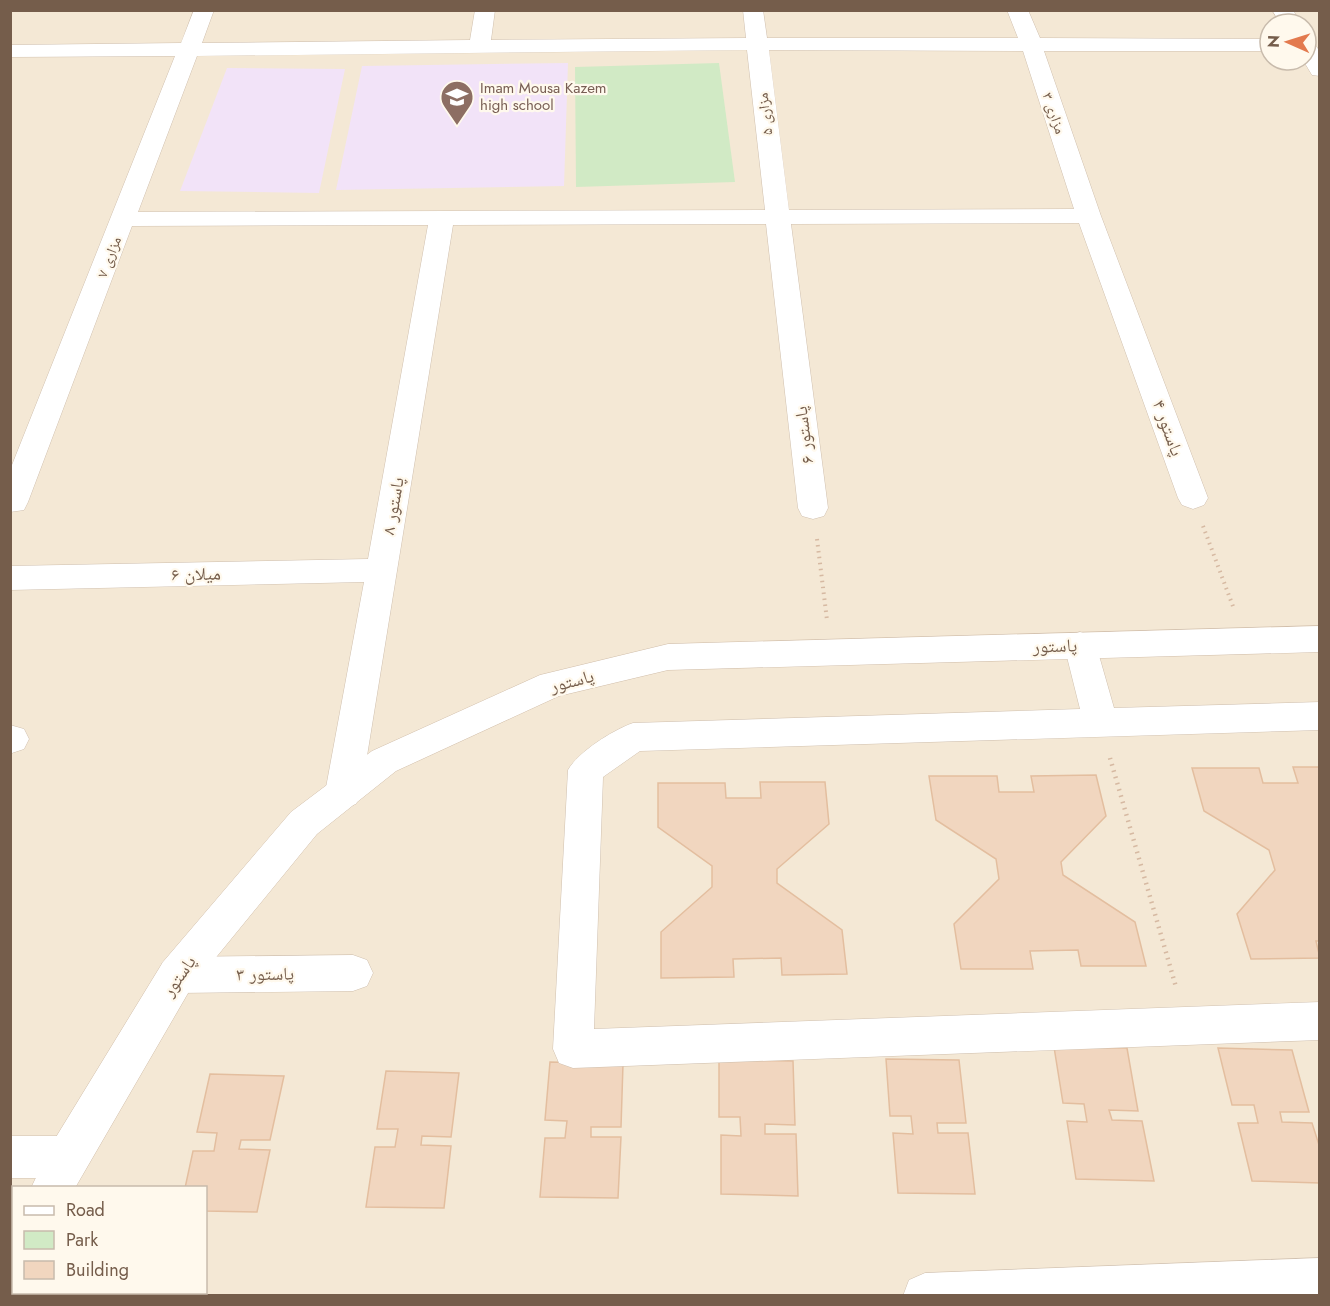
<svg xmlns="http://www.w3.org/2000/svg" width="1330" height="1306" viewBox="0 0 1330 1306" font-family="Jost,'Noto Naskh Arabic',sans-serif">
	<rect width="100%" height="100%" fill="#fcf5e7"/>
	<!-- residential -->
	<path fill="#f4e8d5" fill-rule="evenodd" d="M11,11H1319V1295H11ZM1270,24H1306V60H1270ZM14,1188H206V1292H14Z"/>
	<!-- education -->
	<g fill="#f2e3f8">
		<path d="M568,63L564,186L336,190L362,66Z"/>
		<path d="M227,68L345,69L319,193L180,191Z"/>
	</g>
	<!-- green -->
	<path fill="#d1eac5" d="M719,63L735,182L576,187L575,67Z"/>
	<!-- building -->
	<g fill="#f1d6bf" stroke="#e3be9f" stroke-width="1.5">
		<path d="M1293,767H1320V941H1316L1320,958L1251,959L1237,914L1275,870L1269,850L1204,811L1192,768H1259L1263,783H1298Z"/>
		<path d="M1096,775L1106,816L1061,862L1063,875L1135,922L1146,966H1081L1078,950L1030,951L1033,969H961L954,924L999,879L996,859L936,820L929,776H997L999,792H1034L1031,776Z"/>
		<path d="M760,782H825L829,824L777,869V883L842,930L847,974L782,975L781,958L733,959L734,977L661,978V932L712,887V866L658,827V783H725L726,798H761Z"/>
		<path d="M1054,1047L1127,1048L1138,1111L1109,1110L1112,1120L1142,1121L1154,1181L1076,1179L1067,1121L1087,1122L1084,1104L1063,1103Z"/>
		<path d="M1218,1048L1292,1050L1309,1112H1280L1282,1122L1312,1123L1320,1148V1183L1252,1181L1238,1123H1258L1254,1105H1232Z"/>
		<path d="M886,1059L959,1060L966,1123H937L938,1133H968L975,1194L898,1193L893,1133L913,1134L911,1116H890Z"/>
		<path d="M719,1060L793,1061L795,1125L765,1124V1134H796L798,1196L721,1194V1135L741,1136L740,1117H719Z"/>
		<path d="M550,1062L623,1064L621,1127H591V1137H621L618,1198L540,1197L545,1138H565L567,1121L545,1120Z"/>
		<path d="M386,1071L459,1073L451,1137L422,1136L421,1145L451,1146L444,1208L366,1207L375,1147H395L398,1129H377Z"/>
		<path d="M210,1074L284,1076L270,1140H241L239,1149L270,1150L257,1212L206,1211V1188H185L193,1151H214L217,1133L197,1132Z"/>
	</g>
	<g fill="none" stroke-linecap="round" stroke-linejoin="round">
		<defs>
			<g id="street">
				<path d="M194,10H214L202,43L470,40L475,10H495L491,40L746,38L743,10H763L767,38H1018L1007,10H1028L1040,38L1270,39V51H1044L1101,216L1208,498L1204,505L1193,509L1182,505L1178,498L1079,223L791,224L828,508L824,516L813,519L802,516L798,508L766,224L453,225L361,793L356,804L343,808L330,804L325,793L364,582L10,590V566L368,559L428,225L132,226L28,502L24,510L10,512V470L175,56L10,57V45L181,43ZM747,50L765,210L138,212L197,56ZM769,50L1023,51L1074,209L789,210Z"/>
				<path d="M1272,10H1293L1301,24H1281Z"/>
				<path d="M1306,42L1314,43L1320,52V76L1312,75L1303,60H1306Z"/>
				<path d="M1080,632L1092,636L1096,645L1114,708L1320,702V730L640,751L603,777L594,1029L1320,1002V1040L573,1068L559,1063L553,1049L568,770C578,752 613,730 633,723L1080,709L1064,645L1068,636Z"/>
				<path d="M10,725L24,729L29,739L24,749L12,753Z"/>
				<path d="M353,955L367,960L373,973L367,986L353,991L177,993L163,988L157,975L163,962L177,957Z"/>
				<path d="M10,1136H68L83,1142L89,1157L83,1172L68,1178H10Z"/>
				<path d="M1320,1258V1296H903L909,1280L925,1273Z"/>
			</g>
			<g id="secondary">
				<path d="M1320,626V652L668,670L559,696L396,771L317,834L191,988L75,1188H31L53,1142L163,962L291,812L372,751L540,675L668,644Z"/>
				<path d="M14,1242V1291L10,1292V1243Z"/>
			</g>
		</defs>
		<!-- street casing -->
		<use href="#street" stroke="#d0c0af" stroke-width="1"/>
		<!-- secondary casing -->
		<use href="#secondary" stroke="#d1beaa" stroke-width="1"/>
		<!-- path-far1 -->
		<g stroke="#d6b9a2" stroke-width="4" stroke-dasharray="1.5 4.5" stroke-linecap="butt">
			<path d="M1203,526L1234,609"/>
			<path d="M817,539L827,620"/>
		</g>
		<!-- path -->
		<path stroke="#d6b9a2" stroke-width="4.5" stroke-dasharray="1.5 5" stroke-linecap="butt" d="M1110,758L1176,987"/>
		<!-- street -->
		<use href="#street" fill="#fff" fill-rule="evenodd"/>
		<!-- secondary -->
		<use href="#secondary" fill="#fff" fill-rule="evenodd"/>
	</g>
	<!-- icons -->
	<defs>
		<symbol id="school-pin" viewBox="-11 -11 22 30"><path d="M0 17L-7.5 6A9.5 9.5 0 1 1 7.5 6Z" fill="#8d6e63" stroke="#fff9ed"/><path d="M0-5L7-2L0 1L-7-2ZM-4 1L0 2.5L4 1V4Q0 6-4 4Z" fill="#fff"/></symbol>
	</defs>
	<g fill-rule="evenodd">
		<use href="#school-pin" x="438" y="78" width="38" height="52"/>
	</g>
	<g text-anchor="middle" stroke-width="4.5" stroke-linejoin="round" paint-order="stroke">
		<!-- far-education labels -->
		<g font-size="15" fill="#785e54" stroke="#fff9ed" text-anchor="start">
			<text x="480" y="93">Imam Mousa Kazem<tspan x="480" dy="17">high school</tspan></text>
		</g>
		<!-- far-street labels -->
		<g font-size="15" fill="#755d4b" stroke="#fff9ed">
			<text transform="translate(1054 113) rotate(71)" y="5">مزاری ۳</text>
			<text transform="translate(765 114) rotate(-97)" y="5">مزاری ۵</text>
			<text transform="translate(109 257) rotate(-69)" y="5">مزاری ۷</text>
		</g>
		<!-- street labels -->
		<g font-size="18" fill="#755d4b" stroke="#fff9ed">
			<text transform="translate(1168 428) rotate(70)" y="6">پاستور ۴</text>
			<text transform="translate(804 435) rotate(-97)" y="6">پاستور ۶</text>
			<text transform="translate(393 506) rotate(-80)" y="6">پاستور ۸</text>
			<text transform="translate(196 574) rotate(-1)" y="6">میلان ۶</text>
			<text transform="translate(1055 646) rotate(-2)" y="6">پاستور</text>
			<text transform="translate(572 681) rotate(-15)" y="6">پاستور</text>
			<text transform="translate(265 974) rotate(-1)" y="6">پاستور ۳</text>
			<text transform="translate(179 976) rotate(-55)" y="6">پاستور</text>
		</g>
	</g>
	<!-- border -->
	<rect width="1330" height="1306" fill="none" stroke="#755d4b" stroke-width="24"/>
	<!-- legend -->
	<rect x="12" y="1186" width="195" height="108" fill="#fff9ed" stroke="#c8bbac" stroke-width="1.5"/>
	<rect x="24" y="1206" width="30" height="9" fill="#ffffff" stroke="#c8bbac" stroke-width="1.5"/>
	<text x="66" y="1216" font-size="18" fill="#755d4b">Road</text>
	<rect x="24" y="1231" width="30" height="18" fill="#d1eac5" stroke="#c8bbac" stroke-width="1.5"/>
	<text x="66" y="1246" font-size="18" fill="#755d4b">Park</text>
	<rect x="24" y="1261" width="30" height="18" fill="#f1d6bf" stroke="#c8bbac" stroke-width="1.5"/>
	<text x="66" y="1276" font-size="18" fill="#755d4b">Building</text>
	<!-- north arrow -->
	<g transform="translate(1288 42) rotate(273)"><circle r="28" fill="#fff9ed" stroke="#c8bbac" stroke-width="1.5"/>
	<path d="M0-4.5L10 22L0 15L-10 22Z" fill="#e37a4e"/>
	<text y="-9" font-size="16" font-weight="bold" text-anchor="middle" fill="#755d4b">N</text>
	</g>
</svg>
